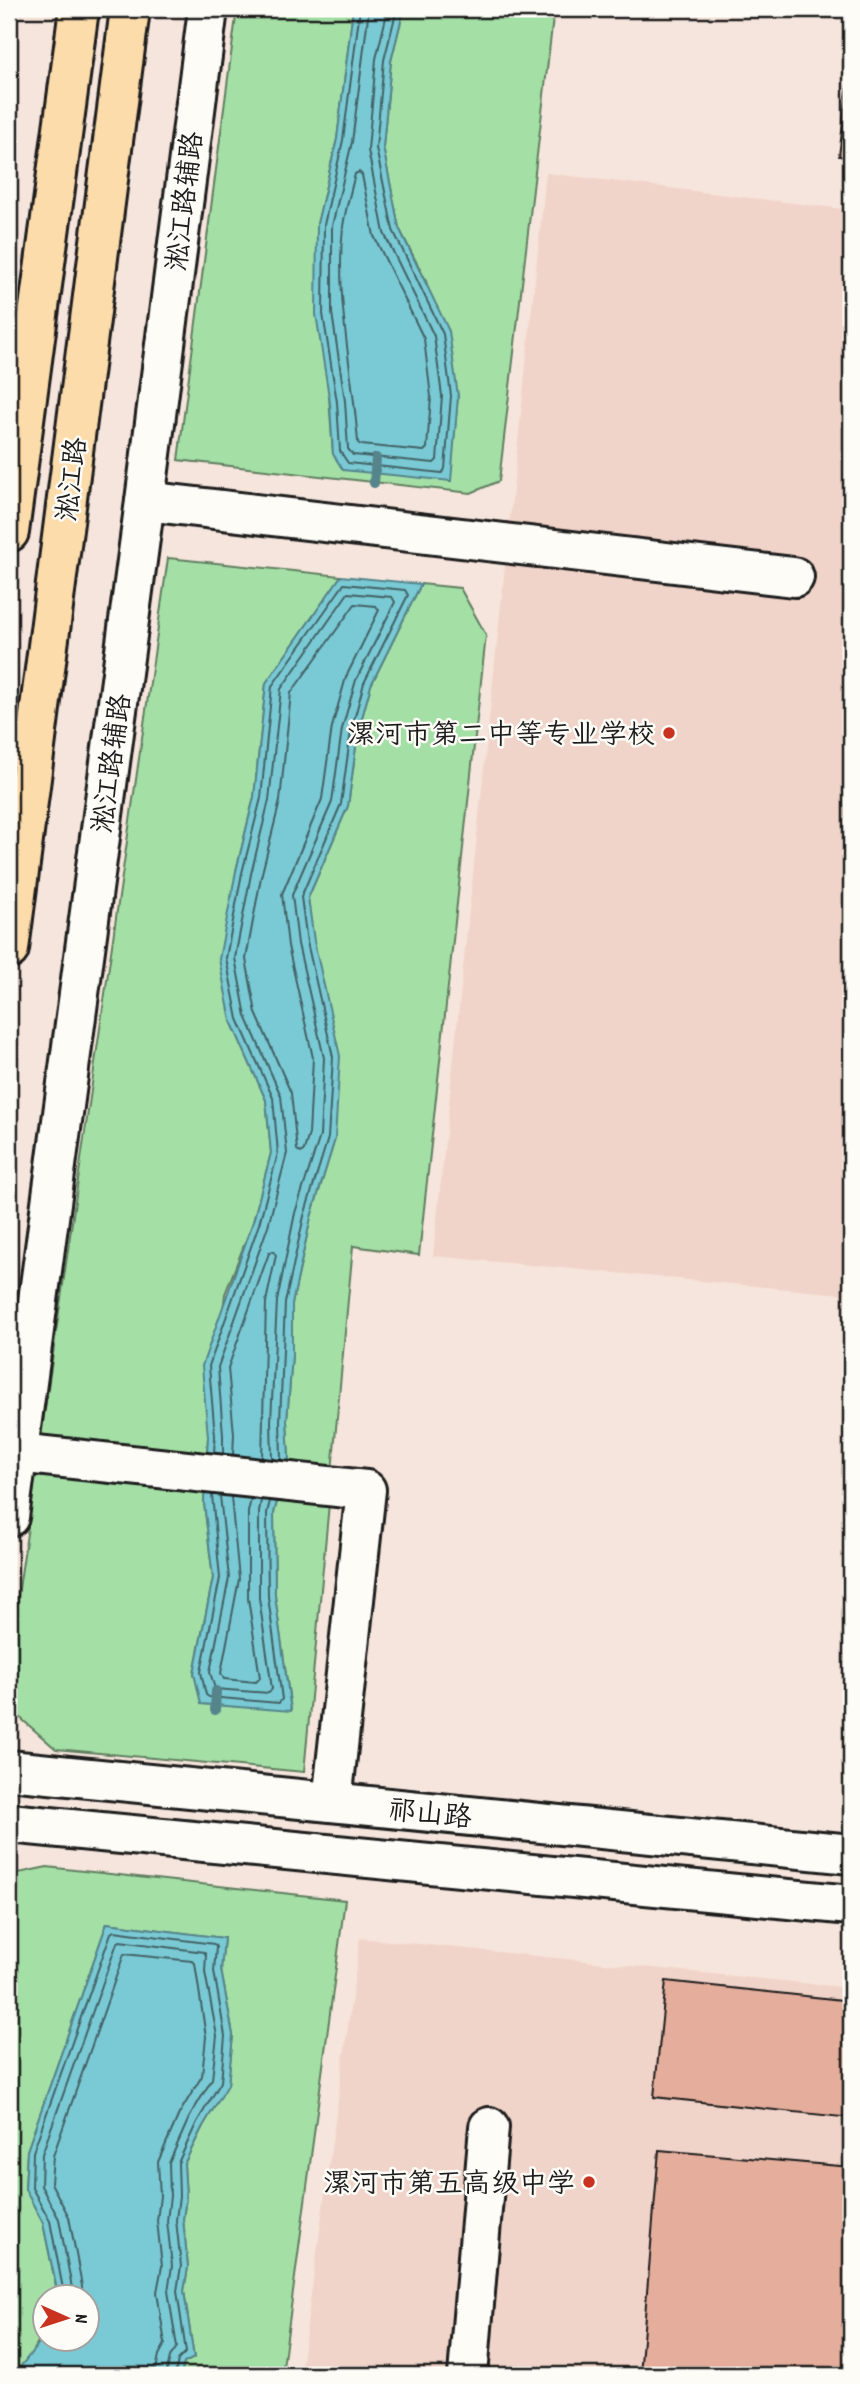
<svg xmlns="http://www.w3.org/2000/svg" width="860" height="2384" viewBox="0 0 860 2384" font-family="Dekko,'LXGW WenKai TC',sans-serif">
	<rect width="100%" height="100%" fill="#f6e5dc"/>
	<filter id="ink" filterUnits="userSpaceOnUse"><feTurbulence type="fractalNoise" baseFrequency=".0143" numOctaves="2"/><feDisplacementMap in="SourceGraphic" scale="14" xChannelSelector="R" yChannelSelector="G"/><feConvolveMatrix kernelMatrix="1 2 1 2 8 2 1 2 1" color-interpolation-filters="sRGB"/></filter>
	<g filter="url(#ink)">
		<!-- built -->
		<g fill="#f1d4c9">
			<path d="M546,173L851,210V1295L433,1256Z"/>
			<path d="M360,1938L851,1988V2375H300Z"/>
		</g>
		<!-- green -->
		<g fill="#a4e0a6" stroke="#607e61" stroke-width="2">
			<path d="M237,9H353L337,139L317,224L333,454L450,481L458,396L426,281L399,228L383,147L391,61L404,9H554L499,481L471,493L178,460Z"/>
			<path d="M168,558L341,576L266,683L254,797L236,871L231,1021L266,1100L271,1153L253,1222L225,1294L208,1437L204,1503L213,1578L194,1673L202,1704L291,1710L275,1596L274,1513L289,1458L287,1421L292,1355V1304L311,1217L335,1139L308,898L348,806L358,732L371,685L421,584L460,588L486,635L419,1255L353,1246L304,1772L56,1749L9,1708V1658Z"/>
			<path d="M47,1867L345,1900L282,2375H181L184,2363L194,2358L184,2291L188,2267L183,2219L186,2197L184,2164L203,2126L228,2084L233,2035L221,1970L224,1938L107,1923L27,2151L25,2189L43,2223L57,2291L55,2296H46C45,2338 39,2344 14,2375H9V1875Z"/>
		</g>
		<!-- water -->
		<g fill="#7acad5" stroke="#54848b" stroke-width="2">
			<path d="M353,9H404L391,61L383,147L399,228L449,331L458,396L451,481L343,470L333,454L330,403L316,314L317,224L337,139Z"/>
			<path d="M341,576L421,584L371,685L358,732L348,806L308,898L314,941L340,1056L335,1139L311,1217L292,1304V1355L287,1421L289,1458L274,1513L275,1596L291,1711L201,1704L194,1673L213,1578L204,1503L208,1437L202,1366L253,1222L271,1153L266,1100L231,1021L219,959L236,871L254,797L266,683Z"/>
			<path d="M107,1923L224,1938L221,1970L233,2035L228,2085L203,2126L184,2164L186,2197L183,2219L188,2267L184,2291L194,2358L184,2363L181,2375H14L39,2343L45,2324L46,2338H88V2296H55L57,2290L43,2223L25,2189L27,2151Z"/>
		</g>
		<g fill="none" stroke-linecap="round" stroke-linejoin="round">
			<!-- shore -->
			<g stroke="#426266" stroke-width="2">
				<path d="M360,9L343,140L324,225L323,314L337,402L340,451L348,463L442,473L445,469L451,396L443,334L393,230L376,148L384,60L397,9"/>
				<path d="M369,9L352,142L332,226V313L345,401L348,449L353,455L434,463L437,460L442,396L434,336L384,233L368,150L376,59L388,9"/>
				<path d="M359,172L362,175L374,236L424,339L431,397L427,448L424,451L361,445L358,443C353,372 335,297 343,227C345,210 351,191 355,174Z"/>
				<path d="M355,604L376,606L379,610L346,677L332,727L322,799L282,894L288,946L313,1058L309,1134L304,1150L301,1153L297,1150L291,1093L256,1013L246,959L261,877L280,801L291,693Z"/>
				<path d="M214,1453L215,1436L209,1366L259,1224L278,1153L273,1098L238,1019L226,958L242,873L261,798L272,686L344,584L405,590L408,595L364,683L351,731L341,804L301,897L307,942L333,1057L328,1138L304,1216L285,1303L280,1421L281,1460"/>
				<path d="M223,1454V1435L218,1367L268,1226L287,1153L281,1096L246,1016L235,958L251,874L269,800L281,689L348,593L392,597L395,602L356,680L342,729L332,802L292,895L298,944L324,1058L320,1136L295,1213L277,1301L271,1421L272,1459"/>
				<path d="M233,1455L234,1434L228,1368L269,1253L273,1251L276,1255L266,1302L262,1458"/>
				<path d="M212,1495L220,1578L201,1672L206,1695L209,1697L279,1703L282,1699L268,1597L267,1513L270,1501"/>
				<path d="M220,1496L229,1578L210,1672L215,1689L269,1693L272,1689L259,1598V1512L261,1500"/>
				<path d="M231,1497L239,1579L221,1673L224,1679L256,1682L260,1678L248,1598V1512L251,1499"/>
				<path d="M62,2296L63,2289L50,2221L32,2188L33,2152L111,1933L114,1931L214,1944L216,1947L214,1971L225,2036L221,2082L197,2122L178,2163L179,2196L176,2220L181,2266L177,2291L186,2352L178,2360L175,2375"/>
				<path d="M71,2296L72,2288L59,2219L41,2186L42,2154L117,1943L120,1941L204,1952L206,1955L205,1972L217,2036L212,2079L189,2118L169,2163L170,2196L167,2221L172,2266L168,2291L177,2347L170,2357L166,2375"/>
				<path d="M82,2296V2286L69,2217L51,2183L53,2156L124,1954L192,1961L195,1963L206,2037L202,2076L179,2114L158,2162L160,2196L157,2221L162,2266L157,2292L165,2344L159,2355L155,2375"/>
			</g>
			<!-- stream -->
			<g stroke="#54848b" stroke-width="10">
				<path d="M374,483L376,458"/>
				<path d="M215,1710L216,1691"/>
			</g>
		</g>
		<!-- building -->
		<g fill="#e5ae9c" stroke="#1c1c1c" stroke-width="2">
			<path d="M851,58V158L839,156Z"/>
			<path d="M666,1981L851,2001V2118L654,2097Z"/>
			<path d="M659,2150L851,2167V2375H640Z"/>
		</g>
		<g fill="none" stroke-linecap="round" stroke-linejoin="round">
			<defs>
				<g id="minor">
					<path d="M145,501L794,577"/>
					<path d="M17,1453L366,1490L332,1802"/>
					<path d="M9,1517L145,501L208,9"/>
					<path d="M9,1770L851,1854"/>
					<path d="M9,1823L851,1905"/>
					<path d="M468,2375L489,2127"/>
				</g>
				<g id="major">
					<path d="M9,532L79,9"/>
					<path d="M9,949L130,9"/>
				</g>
			</defs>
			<!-- minor casing -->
			<use href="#minor" stroke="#1c1c1c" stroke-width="44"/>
			<!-- major casing -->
			<use href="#major" stroke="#1c1c1c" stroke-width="44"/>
			<!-- minor -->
			<use href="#minor" stroke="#fdfcf7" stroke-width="38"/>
			<!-- major -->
			<use href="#major" stroke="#fddcac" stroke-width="38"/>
		</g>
	</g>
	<!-- markers -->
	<g fill="#c8321e" stroke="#fdfcf7" stroke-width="2.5">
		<circle cx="669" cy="733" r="7"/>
		<circle cx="589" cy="2182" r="7"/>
	</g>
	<g text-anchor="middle" stroke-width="5" stroke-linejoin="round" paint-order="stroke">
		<!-- street labels -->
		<g font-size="28" fill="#1c1c1c" stroke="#fdfcf7">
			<text transform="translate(183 201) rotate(-83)" y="10">淞江路辅路</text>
			<text transform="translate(70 479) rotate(-83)" y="10">淞江路</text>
			<text transform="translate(110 763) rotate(-82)" y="10">淞江路辅路</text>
			<text transform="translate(430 1812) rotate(6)" y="10">祁山路</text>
		</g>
		<!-- poi labels -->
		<g font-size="28" fill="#1c1c1c" stroke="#fdfcf7" text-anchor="end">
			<text x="655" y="743">漯河市第二中等专业学校</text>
			<text x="575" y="2192">漯河市第五高级中学</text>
		</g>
	</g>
	<!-- margin -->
	<rect width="860" height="2384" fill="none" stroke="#fdfcf7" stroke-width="35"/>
	<rect x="18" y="18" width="825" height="2349" fill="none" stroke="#1c1c1c" stroke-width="2.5" filter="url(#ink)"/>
	<!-- north arrow -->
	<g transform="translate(66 2318) rotate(93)"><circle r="33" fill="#fdfcf7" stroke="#a3a29f" stroke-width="2"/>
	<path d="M0-5L12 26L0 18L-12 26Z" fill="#c8321e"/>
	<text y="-10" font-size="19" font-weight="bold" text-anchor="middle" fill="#1c1c1c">N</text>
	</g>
</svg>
